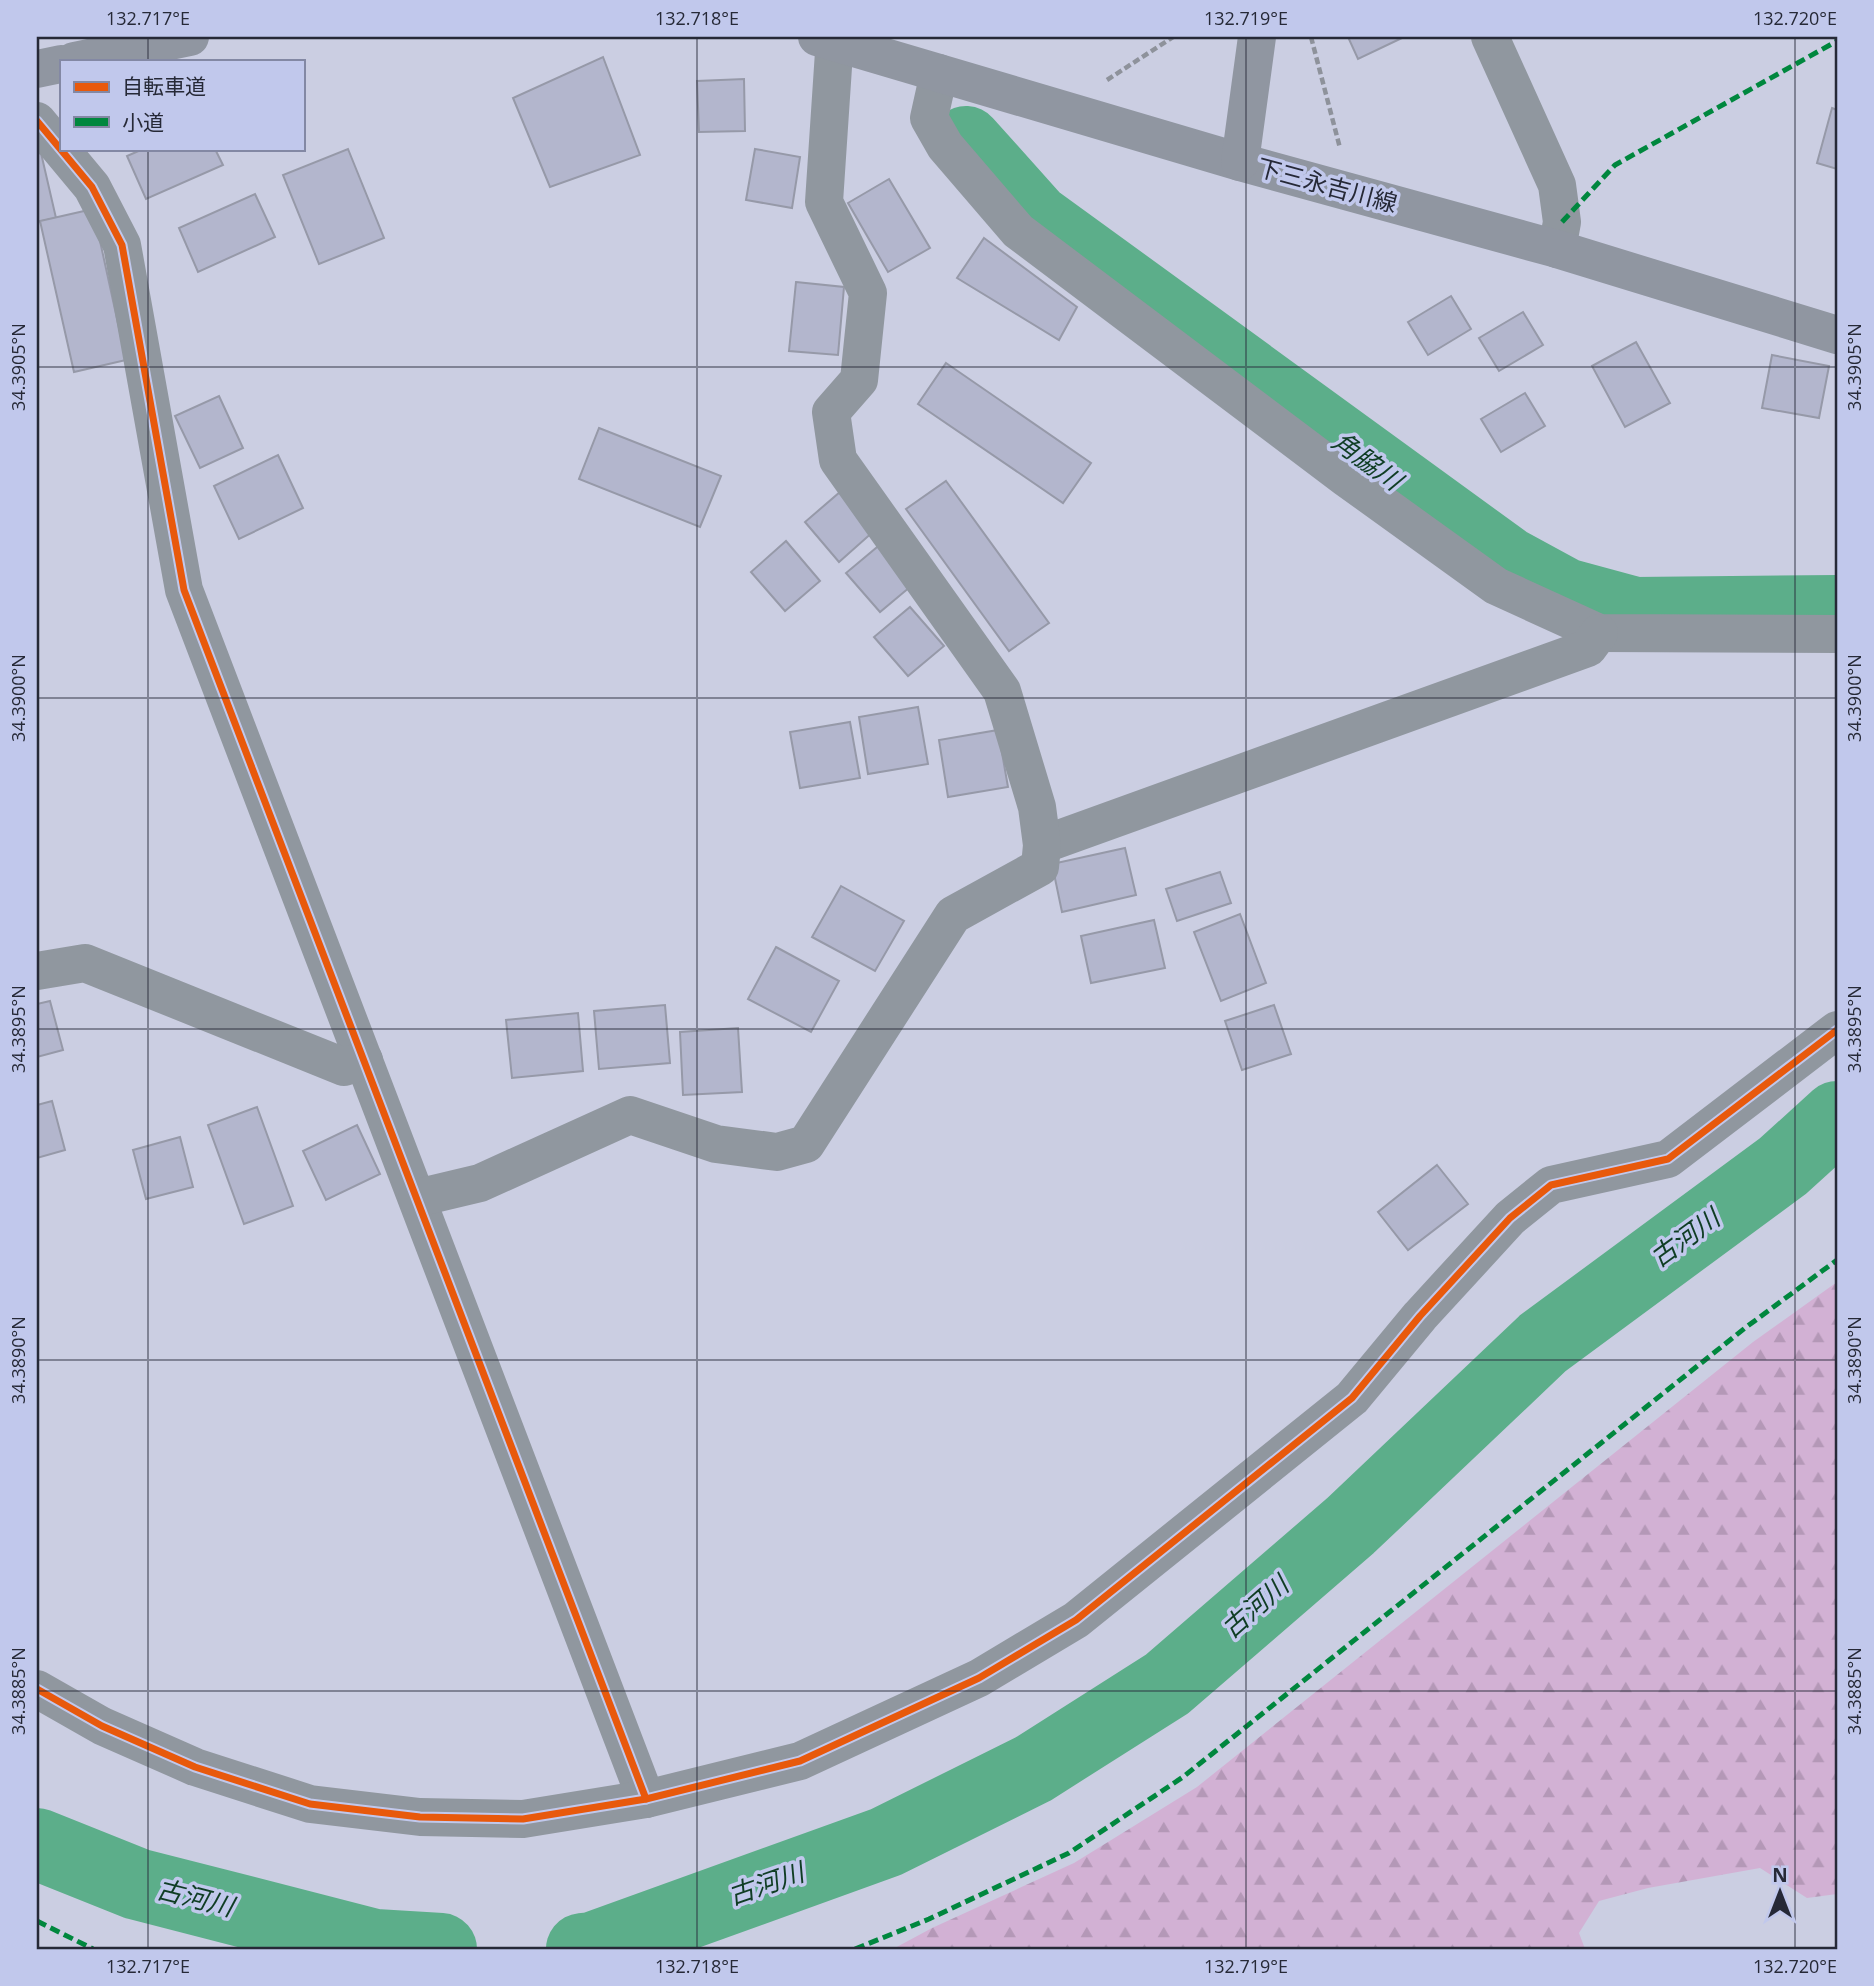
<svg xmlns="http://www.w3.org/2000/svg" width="1874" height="1986" viewBox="0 0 1874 1986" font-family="'Open Sans','Noto Sans JP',sans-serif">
	<defs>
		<pattern id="forest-firs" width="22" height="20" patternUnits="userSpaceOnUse" patternTransform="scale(1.75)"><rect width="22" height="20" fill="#d2b1d4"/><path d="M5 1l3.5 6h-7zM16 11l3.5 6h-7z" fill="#b498b7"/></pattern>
	</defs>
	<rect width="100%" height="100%" fill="#cbcee2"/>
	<!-- forest -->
	<path fill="url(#forest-firs)" d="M1837,1282V1894L1807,1898L1760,1868L1648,1888L1599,1901L1579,1933L1585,1949H893L932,1928L1074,1863L1197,1787L1753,1342Z"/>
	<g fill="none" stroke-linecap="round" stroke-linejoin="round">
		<!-- river -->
		<g stroke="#5cae8a" stroke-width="72">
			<path d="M966,142L1035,219L1508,563L1565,594L1635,613L1837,611"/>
			<path d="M37,1844L137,1884L375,1945L441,1949"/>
			<path d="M582,1949L592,1948L886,1842L1033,1769L1167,1684L1350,1526L1543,1343L1783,1166L1837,1117"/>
		</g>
	</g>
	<!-- building -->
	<g fill="#b3b6cd" stroke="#9699a8" stroke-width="2">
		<path d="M1348,37H1404L1358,59Z"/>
		<path d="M603,57L640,155L550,187L513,98Z"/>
		<path d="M744,79L745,131L699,132L697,81Z"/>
		<path d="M1832,108L1837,110V169L1817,163Z"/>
		<path d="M143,149H215L223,165L146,199L127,156Z"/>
		<path d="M348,149L384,238L319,264L283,175Z"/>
		<path d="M755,149L800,157L792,208L746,200Z"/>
		<path d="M41,153L56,218L37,222V154Z"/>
		<path d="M889,179L930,248L888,272L848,203Z"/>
		<path d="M255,194L275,237L198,272L179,228Z"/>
		<path d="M93,209L126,360L74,372L40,221Z"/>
		<path d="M984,238L1077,307L1059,340L957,278Z"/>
		<path d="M796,282L844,287L838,355L789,351Z"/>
		<path d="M1451,296L1471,329L1428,355L1408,322Z"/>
		<path d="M1523,312L1543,345L1499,371L1479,338Z"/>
		<path d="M1636,342L1670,403L1625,427L1592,366Z"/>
		<path d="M1772,355L1829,366L1819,418L1762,408Z"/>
		<path d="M946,363L1091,463L1063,503L918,404Z"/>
		<path d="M1525,393L1545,426L1501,452L1481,419Z"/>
		<path d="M219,396L243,448L200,468L175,416Z"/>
		<path d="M599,428L721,476L700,527L579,479Z"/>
		<path d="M278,455L303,508L239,539L214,486Z"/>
		<path d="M946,481L1049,623L1009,651L906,509Z"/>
		<path d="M840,492L874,531L839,562L805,522Z"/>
		<path d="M786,541L820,581L785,611L751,572Z"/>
		<path d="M882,543L916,582L880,612L846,573Z"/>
		<path d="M910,607L944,646L908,676L874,637Z"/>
		<path d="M918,707L928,764L868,774L859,717Z"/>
		<path d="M850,722L860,778L800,788L790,732Z"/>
		<path d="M998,730L1008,787L948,797L939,740Z"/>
		<path d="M1125,848L1136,895L1062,912L1052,864Z"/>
		<path d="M1220,872L1231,903L1177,921L1166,889Z"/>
		<path d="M841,886L904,921L875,971L812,937Z"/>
		<path d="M1240,914L1266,983L1221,1001L1194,932Z"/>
		<path d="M1154,920L1165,968L1091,983L1081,936Z"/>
		<path d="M776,947L839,981L811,1032L748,999Z"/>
		<path d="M50,1001L63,1050L37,1057V1004Z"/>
		<path d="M665,1005L670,1063L599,1069L594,1011Z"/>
		<path d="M1274,1005L1291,1054L1242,1070L1225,1021Z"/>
		<path d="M578,1013L583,1071L512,1078L506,1020Z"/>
		<path d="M738,1028L742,1092L683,1095L680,1032Z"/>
		<path d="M52,1101L65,1150L37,1158V1105Z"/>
		<path d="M257,1107L293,1206L244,1224L208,1125Z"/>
		<path d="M357,1125L380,1174L326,1200L303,1151Z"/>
		<path d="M180,1137L193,1187L146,1199L133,1150Z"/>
		<path d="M1437,1165L1468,1204L1408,1250L1378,1212Z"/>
	</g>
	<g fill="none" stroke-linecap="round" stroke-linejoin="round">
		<!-- path -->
		<g stroke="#8e929b" stroke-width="4.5" stroke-dasharray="7 3.5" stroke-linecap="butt">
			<path d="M1311,37L1340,148"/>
			<path d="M1107,80L1173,37"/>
		</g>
		<!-- street -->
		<g stroke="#90979f" stroke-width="38">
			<path d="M1490,37L1557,185L1562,222L1557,249"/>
			<path d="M939,73L929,118L945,146L1018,231L1346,478L1496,586L1599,633L1837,634"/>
			<path d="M37,121L92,187L122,245L184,590L646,1799"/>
			<path d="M1042,845L1588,648L1599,633"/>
			<path d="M37,971L85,963L344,1067L364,1060"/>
			<path d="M417,1198L480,1183L630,1115L716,1144L777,1152L806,1144L953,915L1040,867L1042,845L1037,807L1002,691L838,460L831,412L859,380L868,293L824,202L835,37"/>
			<path d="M37,1689L102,1726L195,1767L310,1804L420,1817L523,1819L646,1799L800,1761L979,1678L1076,1620L1352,1398L1420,1316L1510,1218L1551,1185L1668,1159L1837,1030"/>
		</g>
		<!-- secondary -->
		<g stroke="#9096a1" stroke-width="38">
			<path d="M817,37L1240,162L1557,249L1837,335"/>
			<path d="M74,61L190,37"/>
			<path d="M37,69L61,64"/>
			<path d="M1240,162L1257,37"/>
		</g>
		<!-- quiet -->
		<g stroke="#00873e" stroke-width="5" stroke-dasharray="10 5" stroke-linecap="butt">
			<path d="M1562,222L1615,165L1837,41"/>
			<path d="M37,1921L93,1949"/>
			<path d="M855,1949L929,1919L1069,1853L1183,1777L1745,1328L1837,1260"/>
		</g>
		<defs>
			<g id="cycleway">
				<path d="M37,121L92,187L122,245L184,590L646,1799"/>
				<path d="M37,1689L102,1726L195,1767L310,1804L420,1817L523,1819L646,1799L800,1761L979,1678L1076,1620L1352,1398L1420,1316L1510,1218L1551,1185L1668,1159L1837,1030"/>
			</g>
		</defs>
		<!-- cycleway casing -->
		<use href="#cycleway" stroke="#c1c8ec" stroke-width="11"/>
		<!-- cycleway -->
		<use href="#cycleway" stroke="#e8590c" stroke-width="7"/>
	</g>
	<!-- ticks -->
	<path fill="none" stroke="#262937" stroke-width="2" stroke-opacity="0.45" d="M148,37V61M697,37V1949M1246,37V1949M1795,37V1949M148,149V1949M37,367H1837M37,698H1837M37,1029H1837M37,1360H1837M37,1691H1837"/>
	<g text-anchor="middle" stroke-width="7" stroke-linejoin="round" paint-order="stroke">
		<!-- street labels -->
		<g font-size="24" fill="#262937" stroke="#c1c8ec">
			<text transform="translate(1327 186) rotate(15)" y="8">下三永吉川線</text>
		</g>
		<!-- water labels -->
		<g font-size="26" font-style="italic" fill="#0f3d24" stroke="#c1c8ec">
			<text transform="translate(1367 461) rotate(36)" y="9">角脇川</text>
			<text transform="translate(1685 1238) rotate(-36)" y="9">古河川</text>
			<text transform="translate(1255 1607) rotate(-41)" y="9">古河川</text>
			<text transform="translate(766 1884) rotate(-19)" y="9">古河川</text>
			<text transform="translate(195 1898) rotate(14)" y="9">古河川</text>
		</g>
	</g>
	<!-- border -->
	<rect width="1874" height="1986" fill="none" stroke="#c1c8ec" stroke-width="77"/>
	<!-- legend -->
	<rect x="60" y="60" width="245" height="91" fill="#c1c8ec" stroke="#8388a4" stroke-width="2"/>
	<rect x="74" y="82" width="35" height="10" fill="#e8590c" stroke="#8388a4" stroke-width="2"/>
	<text x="122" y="94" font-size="21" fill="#262937">自転車道</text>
	<rect x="74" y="117" width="35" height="10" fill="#00873e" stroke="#8388a4" stroke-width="2"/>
	<text x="122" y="130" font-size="21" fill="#262937">小道</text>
	<!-- north arrow -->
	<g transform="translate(1780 1892)" stroke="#c1c8ec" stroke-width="5" paint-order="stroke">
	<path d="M0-5L12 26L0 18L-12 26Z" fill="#262937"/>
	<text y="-10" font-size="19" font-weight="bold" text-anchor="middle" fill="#262937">N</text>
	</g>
	<rect x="38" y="38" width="1798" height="1910" fill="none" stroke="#262937" stroke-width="2.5"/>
	<g font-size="18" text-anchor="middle" fill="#262937">
		<text x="148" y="25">132.717°E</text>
		<text x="697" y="25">132.718°E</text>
		<text x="1246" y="25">132.719°E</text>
		<text x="1795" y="25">132.720°E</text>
		<text transform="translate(19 367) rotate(-90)" y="6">34.3905°N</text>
		<text transform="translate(1855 367) rotate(-90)" y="6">34.3905°N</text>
		<text transform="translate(19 698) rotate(-90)" y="6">34.3900°N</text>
		<text transform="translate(1855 698) rotate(-90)" y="6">34.3900°N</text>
		<text transform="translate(19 1029) rotate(-90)" y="6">34.3895°N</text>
		<text transform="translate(1855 1029) rotate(-90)" y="6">34.3895°N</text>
		<text transform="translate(19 1360) rotate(-90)" y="6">34.3890°N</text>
		<text transform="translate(1855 1360) rotate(-90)" y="6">34.3890°N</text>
		<text transform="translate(19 1691) rotate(-90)" y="6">34.3885°N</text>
		<text transform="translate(1855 1691) rotate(-90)" y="6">34.3885°N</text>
		<text x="148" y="1973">132.717°E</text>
		<text x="697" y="1973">132.718°E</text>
		<text x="1246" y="1973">132.719°E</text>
		<text x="1795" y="1973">132.720°E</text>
	</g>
</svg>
